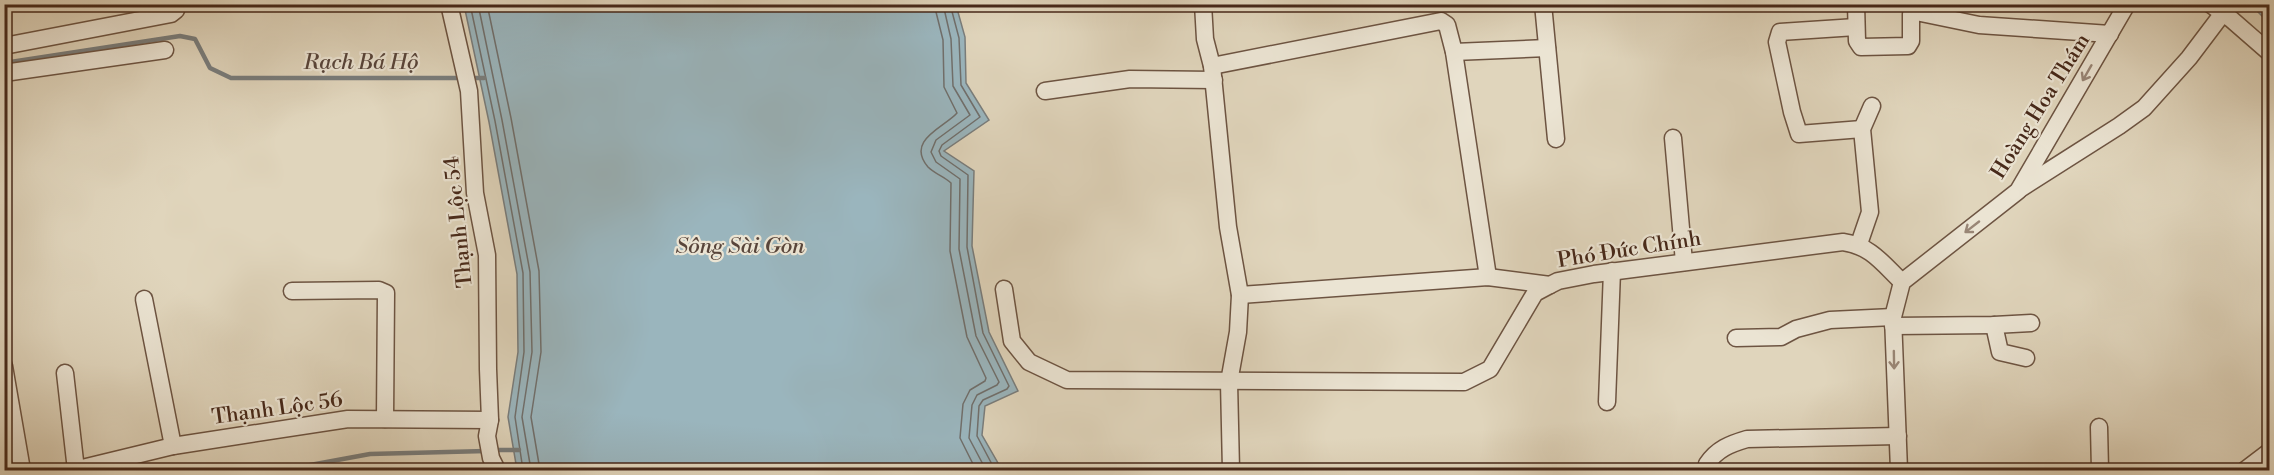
<svg xmlns="http://www.w3.org/2000/svg" width="2274" height="475" viewBox="0 0 2274 475" font-family="'Libre Bodoni',serif">
	<rect width="100%" height="100%" fill="#e0d5bc"/>
	<filter id="stains"><feTurbulence type="fractalNoise" baseFrequency=".00333" numOctaves="4"/><feColorMatrix values="0 0 0 0 .2 0 0 0 0 .09 0 0 0 0 .02 0 0 0 .5 -.17"/></filter>
	<radialGradient id="worn" r=".72"><stop offset=".6" stop-color="#630" stop-opacity="0"/><stop offset="1" stop-color="#630" stop-opacity=".3"/></radialGradient>
	<!-- water -->
	<g fill="#9ab5bd" stroke="#797d7c" stroke-width="1.5">
		<path d="M464,5H956L965,37L966,83L989,120L944,151L974,171L972,246L989,332L1018,391L985,406L982,435L1002,470H517L508,417L518,352L517,274L489,122Z"/>
		<path d="M2250,5H2269V23L2251,5Z"/>
	</g>
	<g fill="none" stroke-linecap="round" stroke-linejoin="round">
		<!-- shore -->
		<g stroke="#706f6c" stroke-width="1.5">
			<path d="M470,4L495,121L523,273L524,352L515,417L523,470"/>
			<path d="M478,4L502,120L530,272L532,352L522,417L531,470"/>
			<path d="M487,4L511,118L539,271L541,352L531,417L540,470"/>
			<path d="M934,4L943,40L944,87L957,113C945,127 905,140 928,167C935,174 945,177 951,183L950,251L967,337L986,378L985,381L970,390L963,404L960,438L976,470"/>
			<path d="M943,4L951,39L953,86L970,115L936,140L931,152L936,162L960,179L959,249L976,336L999,382L997,385L977,395L972,405L969,438L986,470"/>
			<path d="M950,4L959,38L961,85L980,117L942,145L939,151L941,156L968,175L967,247L983,333L1009,386L1007,389L983,400L979,406L977,436L995,470"/>
		</g>
		<!-- stream -->
		<g stroke="#797d7c" stroke-width="4.5">
			<path d="M4,63L180,36L195,39L210,68L231,78H484"/>
			<path d="M494,450H519"/>
			<path d="M283,470L370,454L486,451"/>
		</g>
		<defs>
			<g id="minor">
				<path d="M449,4L469,91L475,193L487,255L488,369L490,420L487,436L491,458L497,470"/>
				<path d="M1203,4L1205,39L1212,66L1228,227L1240,295L1238,332L1229,382L1231,470"/>
				<path d="M1543,4L1556,139"/>
				<path d="M1856,4L1857,41L1861,47L1908,46L1911,41V14L1916,12L1979,25L2110,34"/>
				<path d="M2210,4L2231,19L2270,53"/>
				<path d="M1856,27L1780,32L1777,42L1792,112L1799,134L1862,129"/>
				<path d="M4,46L171,14L176,10L178,4"/>
				<path d="M1454,52L1547,48"/>
				<path d="M1212,66L1441,21L1447,25L1454,52L1488,277"/>
				<path d="M4,73L165,50"/>
				<path d="M1045,91L1130,79L1214,80"/>
				<path d="M1673,138L1684,262"/>
				<path d="M2020,189L2119,126L2144,108L2189,58L2223,13"/>
				<path d="M1859,244L1870,212L1862,129L1872,106"/>
				<path d="M1004,289L1012,341L1029,362L1067,380L1464,382L1490,369L1535,293L1550,285"/>
				<path d="M292,291L379,290L386,293L385,419"/>
				<path d="M1240,295L1488,277L1550,285L1558,281L1594,274L1843,242C1871,246 1882,263 1902,282"/>
				<path d="M144,299L173,446"/>
				<path d="M1994,325L2000,352L2026,358"/>
				<path d="M1893,326L1994,325L2031,323"/>
				<path d="M1736,338L1781,337L1796,329L1830,320L1893,317"/>
				<path d="M4,366L22,470"/>
				<path d="M65,373L76,470"/>
				<path d="M1607,402L1612,271"/>
				<path d="M2099,427L2100,470"/>
				<path d="M1707,464C1717,449 1730,444 1747,439L1898,436"/>
				<path d="M74,470L173,446L348,419L490,420"/>
				<path d="M1899,470L1893,317L1902,282L2018,191L2127,4"/>
				<path d="M2245,470L2270,451"/>
			</g>
		</defs>
		<!-- minor casing -->
		<use href="#minor" stroke="#6d5442" stroke-width="19"/>
		<!-- minor -->
		<use href="#minor" stroke="#ebe4d3" stroke-width="16"/>
	</g>
	<!-- one-way arrows -->
	<defs><path id="oneway-shaft" d="M-6 0H5M1.5-3L5.5 0L1.5 3" fill="none" stroke-width="1.6" stroke-linecap="round" stroke-linejoin="round" transform="scale(1.5)"/></defs>
	<g stroke="#998676">
		<use href="#oneway-shaft" transform="translate(2087 73) rotate(120)"/>
		<use href="#oneway-shaft" transform="translate(1972 227) rotate(142)"/>
		<use href="#oneway-shaft" transform="translate(1894 360) rotate(89)"/>
	</g>
	<g text-anchor="middle" stroke-width="4.5" stroke-linejoin="round" paint-order="stroke">
		<!-- street labels -->
		<g font-size="21" fill="#47291a" stroke="#ebe4d3">
			<text transform="translate(2040 106) rotate(-58)" y="7">Hoàng Hoa Thám</text>
			<text transform="translate(458 222) rotate(-96)" y="7">Thạnh Lộc 54</text>
			<text transform="translate(1629 249) rotate(-9)" y="7">Phó Đức Chính</text>
			<text transform="translate(277 408) rotate(-8)" y="7">Thạnh Lộc 56</text>
		</g>
		<!-- water labels -->
		<g font-size="22" font-style="italic" fill="#58453b" stroke="#ebe4d3">
			<text x="361" y="69">Rạch Bá Hộ</text>
			<text x="740" y="253">Sông Sài Gòn</text>
		</g>
	</g>
	<!-- margin -->
	<rect width="2274" height="475" fill="none" stroke="#e0d5bc" stroke-width="24"/>
	<rect x="6" y="6" width="2262" height="463" fill="none" stroke="#47291a" stroke-width="3"/>
	<rect x="12" y="12" width="2250" height="451" fill="none" stroke="#47291a" stroke-width="1.5"/>
	<rect width="100%" height="100%" filter="url(#stains)"/>
	<rect width="100%" height="100%" fill="url(#worn)"/>
</svg>
